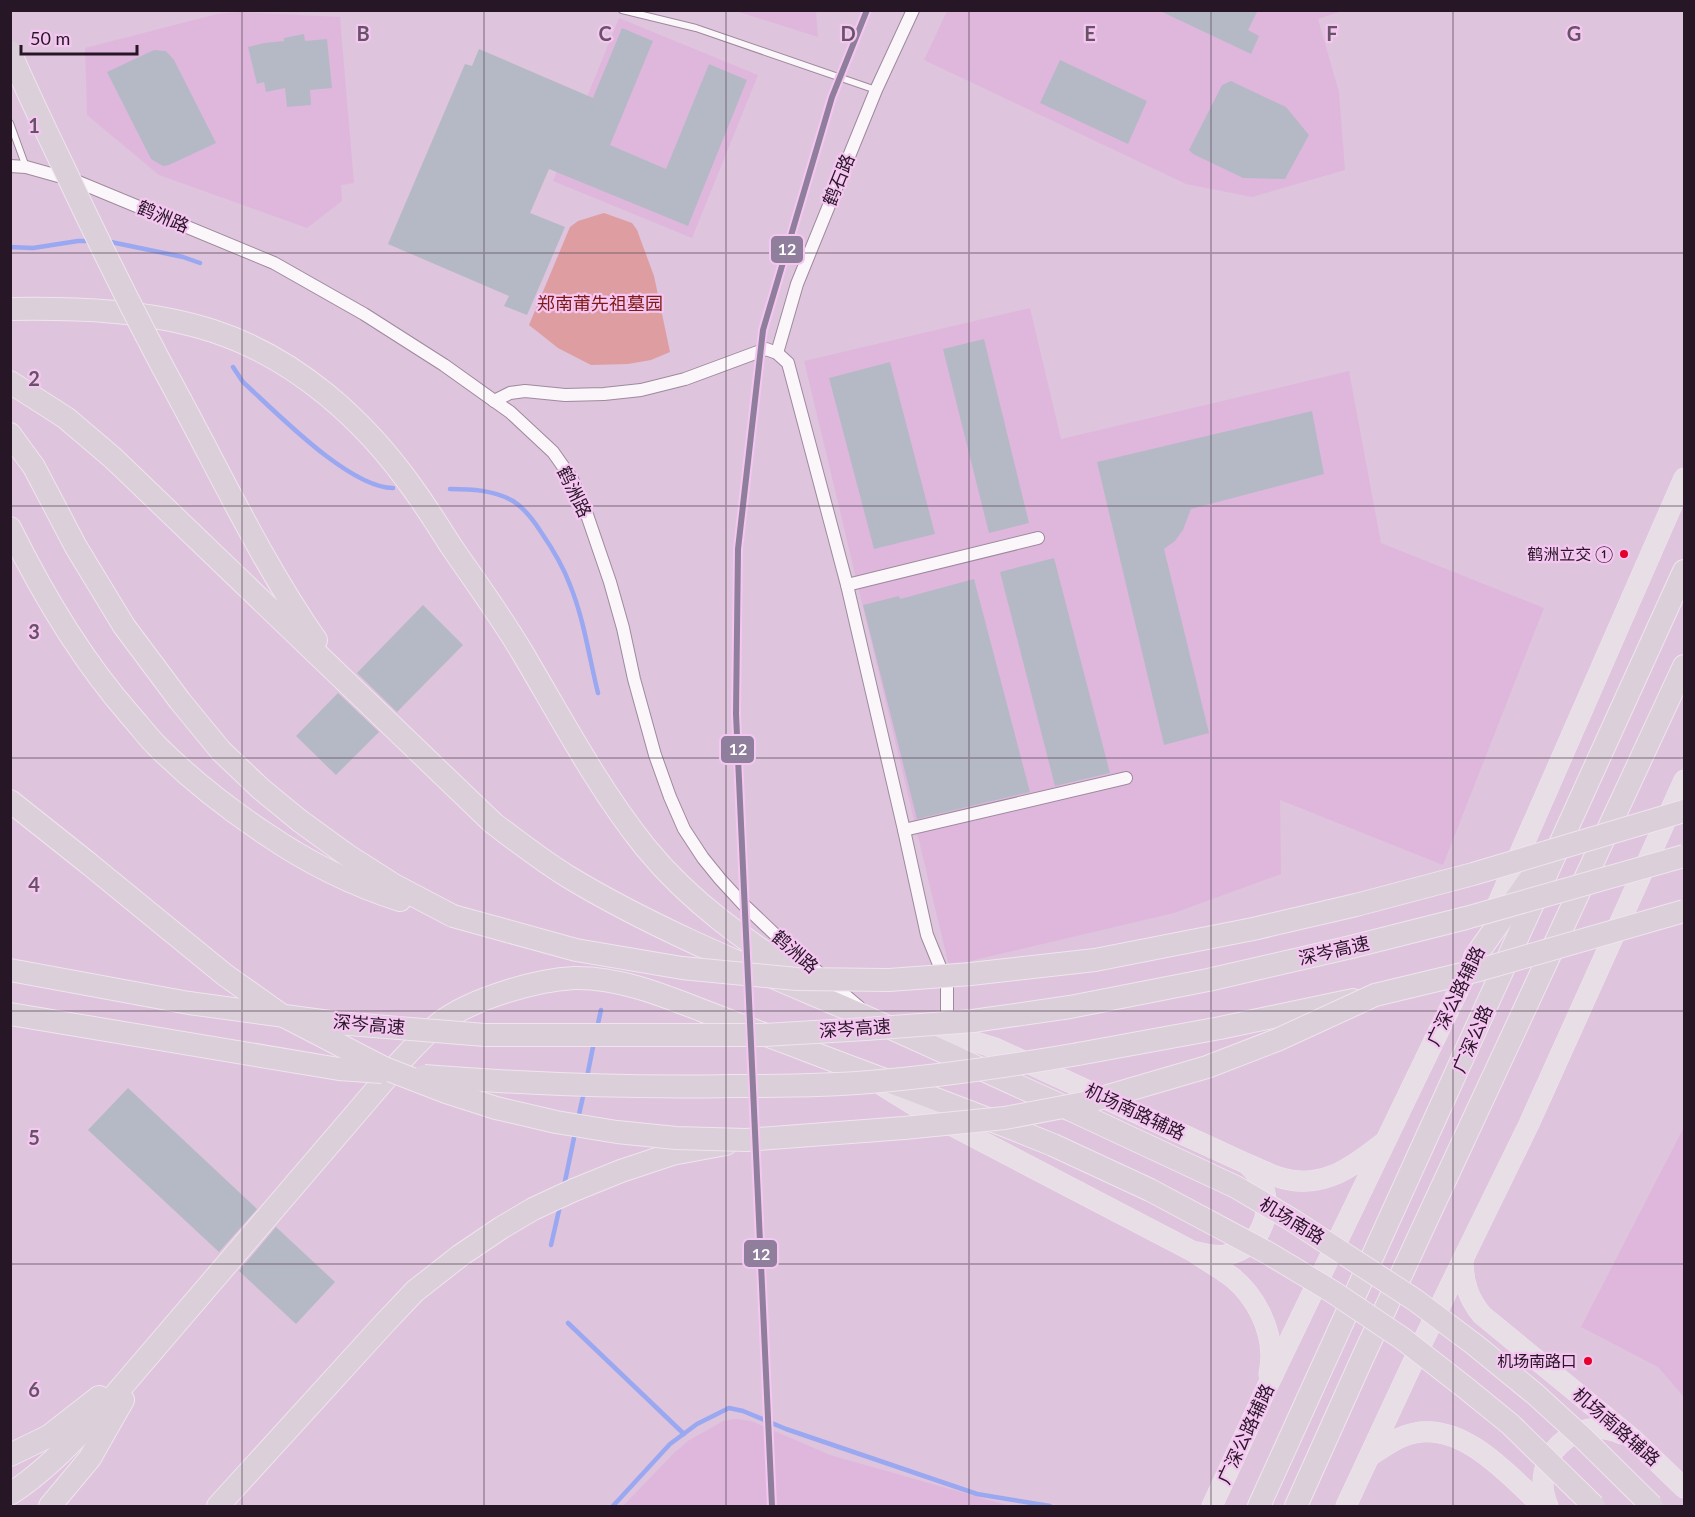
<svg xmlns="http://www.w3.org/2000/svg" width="1695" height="1517" viewBox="0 0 1695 1517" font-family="Lato,'Noto Sans SC',sans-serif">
	<rect width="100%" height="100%" fill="#dec4dc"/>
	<!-- built -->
	<g fill="#dfb7dd">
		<path d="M736,11H816L818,37Z"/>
		<path d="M947,11H1342L1318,19L1339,92L1345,170L1252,197L1186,184L924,60Z"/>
		<path d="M240,12L340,17L354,183L341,185L342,201L307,228L159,175L87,115L85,48L217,14Z"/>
		<path d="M619,18L758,75L692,238L553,181Z"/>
		<path d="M1030,308L1061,439L1349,371L1381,543L1544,608L1443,865L1280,800L1281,874L1174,913L949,966L804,361Z"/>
		<path d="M1684,1127V1397L1658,1367L1581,1327Z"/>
		<path d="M736,1419L751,1421L830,1455L1010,1506H623L674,1453L688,1441L723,1421Z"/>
	</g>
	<!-- green -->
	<path fill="#de9da1" d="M604,213L632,223L637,230L654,276L670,352L651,360L628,364L591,365L558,348L529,325L570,227L578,221Z"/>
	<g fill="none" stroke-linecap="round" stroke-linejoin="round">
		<!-- stream -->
		<g stroke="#99a8f1" stroke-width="4.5">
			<path d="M106,241L183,257L200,263"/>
			<path d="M10,247L33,248L78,241H91"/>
			<path d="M233,367L243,382C276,412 349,488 393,488"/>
			<path d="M450,489C471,489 494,490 513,501C524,508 534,521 541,532C552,548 563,566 570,585C584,619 589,657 598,693"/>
			<path d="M597,1028L601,1010"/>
			<path d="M587,1077L594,1042"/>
			<path d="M578,1119L584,1092"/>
			<path d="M564,1186L575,1133"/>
			<path d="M551,1245L560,1206"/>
			<path d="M568,1323L684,1434"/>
			<path d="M613,1506L670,1444L697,1424L729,1408L743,1411L786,1429L977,1494L1050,1506"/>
		</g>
	</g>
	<!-- building -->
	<g fill="#b5b9c6">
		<path d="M1158,10H1258L1248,30L1259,36L1251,54Z"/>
		<path d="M622,28L653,41L610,145L666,169L709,64L747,80L688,226L549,169L530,213L565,227L527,315L504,306L509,296L388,244L465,64L472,66L479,49L593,98Z"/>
		<path d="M304,34L305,41L327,39L332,88L310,90L311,105L287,107L285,88L266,92L264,82L257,84L248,47L264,43L284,41V38Z"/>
		<path d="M154,50L166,51L174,60L216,143L169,165L163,166L151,159L107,72Z"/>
		<path d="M1060,60L1147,101L1128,144L1040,103Z"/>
		<path d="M1231,81L1286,107L1309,135L1285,179L1243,178L1193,154L1189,150L1222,85Z"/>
		<path d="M984,339L1029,523L989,533L943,349Z"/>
		<path d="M890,362L935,534L874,549L829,378Z"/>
		<path d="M1312,411L1324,474L1191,509L1183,530L1175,541L1164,549L1209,733L1164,745L1097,462Z"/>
		<path d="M1054,558L1110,773L1055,786L1000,572Z"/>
		<path d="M974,579L1030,792L917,819L863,605L899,596L900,599Z"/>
		<path d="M423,605L463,645L397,712L357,673Z"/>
		<path d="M338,693L379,732L336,775L296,736Z"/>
		<path d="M128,1088L257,1209L219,1252L88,1130Z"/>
		<path d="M276,1227L335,1282L296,1324L239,1271Z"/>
	</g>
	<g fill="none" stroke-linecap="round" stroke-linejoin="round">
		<defs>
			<g id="lane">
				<path d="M622,10L696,28L876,90"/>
				<path d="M10,123L26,167"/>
			</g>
			<g id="street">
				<path d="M10,166L26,167L76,181L274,263L364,314L444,365L510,412L553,452L572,479L585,509L610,582L623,628L634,679L655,755L670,797L684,829L703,858L720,879L743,904L784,943L859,1007"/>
				<path d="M777,353L797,284L876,90L913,10"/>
				<path d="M494,401L510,393L525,391L565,395L604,394L641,390L685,379L766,349L777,353L788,363L847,585L904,830L927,935L947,984V1026"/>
				<path d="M847,585L1038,538"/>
				<path d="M904,830L1126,778"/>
			</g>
			<g id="primary">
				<path d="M1491,919L1684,478"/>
				<path d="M926,1029L947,1033L995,1048L1245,1163C1255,1167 1265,1172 1275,1176C1320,1192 1349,1169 1383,1143"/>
				<path d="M883,1086L922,1110L1194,1252C1207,1261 1221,1269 1233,1278C1255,1296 1271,1327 1271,1356C1271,1362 1270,1368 1269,1374"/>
				<path d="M1197,1252C1206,1254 1215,1257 1225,1255C1268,1249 1280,1193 1249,1166"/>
				<path d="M1463,1260C1463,1282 1468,1298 1482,1315L1633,1439L1684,1488"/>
				<path d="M1370,1456C1384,1447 1398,1436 1415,1433C1464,1423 1510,1476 1542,1506"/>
				<path d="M1212,1506L1267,1387L1472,962"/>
				<path d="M1346,1506L1422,1343L1529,1124L1684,780"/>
				<path d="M1548,1506C1527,1459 1576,1412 1622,1434"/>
			</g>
			<g id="highway">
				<path d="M10,309C78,308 148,310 213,331C296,358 365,420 414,490C427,508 439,527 451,546C475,581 500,615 522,652C561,718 598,788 646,848C690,902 749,944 808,980"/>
				<path d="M10,382L66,418L113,458L493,823C517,841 541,860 567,876C656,930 754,969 850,1010C923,1042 996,1076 1069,1109"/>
				<path d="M181,401C224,481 264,565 316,640"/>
				<path d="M10,434L34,467L76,547L124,626L180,701L221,751L261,789L300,821L347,855L394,885L453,916"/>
				<path d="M10,528C43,595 81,659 130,715C139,725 147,736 157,746C190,779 227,808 266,834C307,862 353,885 400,900"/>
				<path d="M10,801L88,863"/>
				<path d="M1475,957L1542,862"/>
				<path d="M1078,1054L1220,1028L1353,1000"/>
				<path d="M10,1455L49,1436L99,1397"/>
				<path d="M10,1494C43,1473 70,1444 96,1417L399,1063C412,1049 425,1034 441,1022C472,999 535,980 574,978C617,977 660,994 701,1010C730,1021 760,1033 790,1044C878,1078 966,1109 1053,1145"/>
				<path d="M50,1506L90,1458L123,1400"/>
				<path d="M218,1506L381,1327L415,1291L461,1255L501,1228L533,1209L574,1190L621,1171L672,1154L726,1144"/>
				<path d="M1259,1506L1684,571"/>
				<path d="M1296,1506L1362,1359L1684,666"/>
			</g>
		</defs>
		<!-- lane casing -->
		<use href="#lane" stroke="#9e8a9d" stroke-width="8"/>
		<!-- street casing -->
		<use href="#street" stroke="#9e8a9d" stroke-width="14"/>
		<!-- primary casing -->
		<use href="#primary" stroke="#f0e4ef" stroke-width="21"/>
		<!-- highway casing -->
		<use href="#highway" stroke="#f0e4ef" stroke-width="24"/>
		<!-- lane -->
		<use href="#lane" stroke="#faf6fa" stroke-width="6"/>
		<!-- street -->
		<use href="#street" stroke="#faf6fa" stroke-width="12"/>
		<!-- primary -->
		<use href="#primary" stroke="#e7dee6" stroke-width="20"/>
		<!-- highway -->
		<use href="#highway" stroke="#dbcfda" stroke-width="22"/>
		<defs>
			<g id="highway-bridge">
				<path d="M10,52C27,91 45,129 64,168C101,247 139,324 181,401"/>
				<path d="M88,863L225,975L280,1014L384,1068L446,1092L496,1108L556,1122L617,1132L676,1138L746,1140L904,1128L1005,1118L1084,1103L1207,1067L1277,1040L1375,995L1479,970L1684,911"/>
				<path d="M453,916L576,950L682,968L797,979L889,980L971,974L1095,960L1253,929L1356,905L1473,874L1684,811"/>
				<path d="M10,970L189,1003L337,1023L485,1035H764L866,1029L973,1021L1070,1007L1208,980L1351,947L1466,918L1684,856"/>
				<path d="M10,1014L339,1069L382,1072"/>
				<path d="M424,1076C527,1084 630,1088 734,1086C779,1086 825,1086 870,1082C940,1076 1009,1066 1078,1054"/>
				<path d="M1069,1109L1236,1187L1292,1220L1415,1300L1475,1345L1535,1394L1582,1437L1652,1506"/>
				<path d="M1053,1145L1150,1190L1268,1253L1333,1292L1403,1339L1467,1389L1510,1424L1594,1506"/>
			</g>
		</defs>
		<!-- highway-bridge casing -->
		<use href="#highway-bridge" stroke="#f0e4ef" stroke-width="24" stroke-linecap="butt"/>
		<!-- highway-bridge -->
		<use href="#highway-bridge" stroke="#dbcfda" stroke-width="22"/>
		<defs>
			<path id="metro-1" d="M772,1506L736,714L738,549L763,330L832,97L867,10"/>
		</defs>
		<!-- metro-1 casing -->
		<use href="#metro-1" stroke="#f6c6f2" stroke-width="10"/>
		<!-- metro-1 -->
		<use href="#metro-1" stroke="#8f7f9d" stroke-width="6"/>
	</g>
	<!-- grid -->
	<path fill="none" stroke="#675366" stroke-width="1.5" stroke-opacity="0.55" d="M242,10V1506M484,10V1506M726,10V1506M969,10V1506M1211,10V1506M1453,10V1506M10,253H1684M10,506H1684M10,758H1684M10,1011H1684M10,1264H1684"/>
	<!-- markers -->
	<g fill="#e4002b" stroke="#f6c6f2" stroke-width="2">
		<circle cx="1624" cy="554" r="5"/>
		<circle cx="1588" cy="1361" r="5"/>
	</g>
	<g text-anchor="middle" stroke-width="4.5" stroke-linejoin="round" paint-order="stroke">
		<!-- bus labels -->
		<g font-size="16" fill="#271626" stroke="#f6c6f2" text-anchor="end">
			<text x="1613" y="560">鹤洲立交 ①</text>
			<text x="1577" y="1367">机场南路口</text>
		</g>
		<!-- street labels -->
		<g font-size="18" fill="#271626" stroke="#f6c6f2">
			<text transform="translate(839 180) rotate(-68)" y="6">鹤石路</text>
			<text transform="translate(163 217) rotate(23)" y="6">鹤洲路</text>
			<text transform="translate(574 492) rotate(64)" y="6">鹤洲路</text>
			<text transform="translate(1334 951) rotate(-13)" y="6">深岑高速</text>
			<text transform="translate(795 952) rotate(41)" y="6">鹤洲路</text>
			<text transform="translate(1456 996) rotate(-64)" y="6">广深公路辅路</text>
			<text transform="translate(369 1025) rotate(5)" y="6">深岑高速</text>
			<text transform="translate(855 1029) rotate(-4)" y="6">深岑高速</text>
			<text transform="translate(1473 1039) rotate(-66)" y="6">广深公路</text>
			<text transform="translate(1135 1112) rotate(25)" y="6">机场南路辅路</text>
			<text transform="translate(1292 1221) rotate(31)" y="6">机场南路</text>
			<text transform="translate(1616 1427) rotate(41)" y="6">机场南路辅路</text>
			<text transform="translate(1246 1434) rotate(-65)" y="6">广深公路辅路</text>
		</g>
		<!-- park labels -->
		<g font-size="18" fill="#7f1914" stroke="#f6c6f2">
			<text x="600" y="310">郑南莆先祖墓园</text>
		</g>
	</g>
	<g font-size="20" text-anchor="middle" font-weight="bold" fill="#675366" stroke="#f6c6f2" stroke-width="4.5" stroke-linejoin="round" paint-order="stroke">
		<text x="363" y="41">B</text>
		<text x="605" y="41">C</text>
		<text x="848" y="41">D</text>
		<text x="1090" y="41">E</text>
		<text x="1332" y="41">F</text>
		<text x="1574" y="41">G</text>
		<text x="34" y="133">1</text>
		<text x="34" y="386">2</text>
		<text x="34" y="639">3</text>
		<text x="34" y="892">4</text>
		<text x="34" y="1145">5</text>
		<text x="34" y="1397">6</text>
	</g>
	<g stroke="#f6c6f2" stroke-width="2">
		<rect x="770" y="235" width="34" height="29" rx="6" fill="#8f7f9d"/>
		<rect x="720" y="735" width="35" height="29" rx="6" fill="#8f7f9d"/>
		<rect x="743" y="1239" width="35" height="29" rx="6" fill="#8f7f9d"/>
	</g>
	<g font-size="16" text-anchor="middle" font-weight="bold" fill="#fff">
		<text x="787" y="255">12</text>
		<text x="738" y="755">12</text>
		<text x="761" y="1260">12</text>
	</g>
	<!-- border -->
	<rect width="1695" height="1517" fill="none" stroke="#271626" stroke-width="24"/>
	<!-- scale -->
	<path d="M21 45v9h116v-9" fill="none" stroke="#271626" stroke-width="3"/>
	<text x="30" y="45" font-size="18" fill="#271626" stroke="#f6c6f2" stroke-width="4.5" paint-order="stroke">50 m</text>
</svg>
